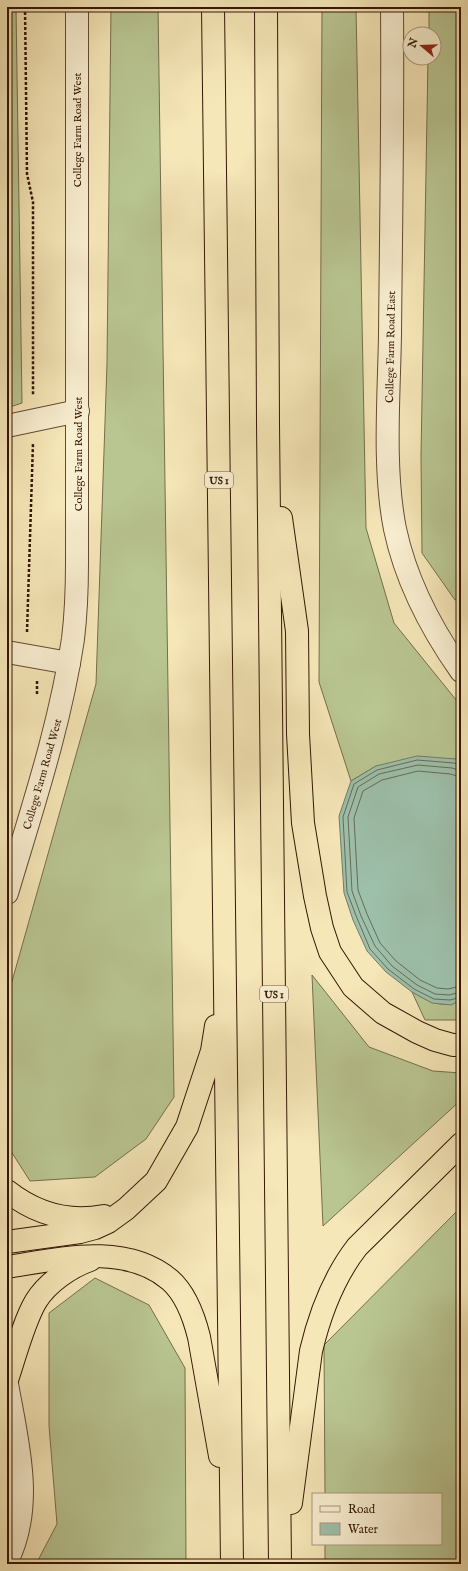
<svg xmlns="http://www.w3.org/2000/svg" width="468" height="1571" viewBox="0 0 468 1571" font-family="'IM FELL English',serif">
	<rect width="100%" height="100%" fill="#f6e7b8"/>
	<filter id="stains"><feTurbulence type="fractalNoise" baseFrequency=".005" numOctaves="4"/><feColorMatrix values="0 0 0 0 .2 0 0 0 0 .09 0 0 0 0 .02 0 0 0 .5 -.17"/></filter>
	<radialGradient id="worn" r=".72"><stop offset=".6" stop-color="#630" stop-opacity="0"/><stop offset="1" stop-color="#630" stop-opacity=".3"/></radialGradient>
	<!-- grass -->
	<g fill="#b9c692" stroke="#766e4c">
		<path d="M7,7H16L22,403L7,408Z"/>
		<path d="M111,7H158L174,1097L146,1139L95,1177L30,1181L7,1145V999L96,684L107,364Z"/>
		<path d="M322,7H356L366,528L394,623L461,706V762L455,759L376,766L351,781L319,682Z"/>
		<path d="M429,7H461V598L455,600L422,553L421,456L428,58H434V34H429Z"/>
		<path d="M312,975L369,1047L433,1071L461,1073V1100L323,1226Z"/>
		<path d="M412,992C430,1002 441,1009 461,1000V1020H425Z"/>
		<path d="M461,1207V1564H325V1544H441V1494H325L324,1345Z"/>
		<path d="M95,1278L149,1305L185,1368L186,1564H36L57,1524L49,1426V1313Z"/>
	</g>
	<!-- water -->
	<path fill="#9dc0ab" stroke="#737c69" d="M417,756L456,759L461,762V1000L451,1005L432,1003L412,992L386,972L367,951L353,920L344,893L339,816L351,781L376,766Z"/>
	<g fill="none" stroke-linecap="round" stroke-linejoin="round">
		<!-- shore -->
		<g stroke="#686b58" stroke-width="1">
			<path d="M461,765L454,763L417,760L377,770L354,784L343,817L347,892L357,918L370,949L388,969L414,989L434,999L450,1000L461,997"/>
			<path d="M461,771L452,768L418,765L379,774L358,787L348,817L352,891L361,916L375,946L392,966L417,985L435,994L449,995L461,992"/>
			<path d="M461,777L450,774L418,771L382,780L363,791L354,818L358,890L367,914L380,943L396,961L420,980L437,988L448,989L461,986"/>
		</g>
		<defs>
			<g id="minor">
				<path d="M392,7C393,116 391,226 390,335C389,396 383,469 395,529C406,581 430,627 461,671"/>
				<path d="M7,426L78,411"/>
				<path d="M7,652L69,663"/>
				<path d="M7,893C32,809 60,726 73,639C76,614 77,588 77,563V7"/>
				<path d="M7,1384C17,1441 35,1505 7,1561"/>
			</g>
			<g id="highway">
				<path d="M213,7L232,1564"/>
				<path d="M266,7L268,424L280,1564"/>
				<path d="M281,518L297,631L298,734L303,823L315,896L322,928L330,952L353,987L383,1013L417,1032L435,1040L453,1045H461"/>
				<path d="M7,1191C35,1213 68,1223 104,1216"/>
				<path d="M7,1242L80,1232L95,1228L108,1222L126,1209L156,1181L187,1127L212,1051L216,1026"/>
				<path d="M7,1267C59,1259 125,1242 170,1280C186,1294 194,1317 199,1337L220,1456"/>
				<path d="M7,1380C15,1356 24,1321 36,1301C47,1283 70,1267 90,1260"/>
				<path d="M291,1503L311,1351C320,1313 333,1278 357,1247L461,1144"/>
			</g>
		</defs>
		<!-- minor casing -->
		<use href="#minor" stroke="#644a32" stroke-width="24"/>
		<!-- highway casing -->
		<use href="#highway" stroke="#341605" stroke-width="24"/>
		<!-- path -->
		<g stroke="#341605" stroke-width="2.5" stroke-dasharray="3 2" stroke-linecap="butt">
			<path d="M25,7L27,174L33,202V396"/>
			<path d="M27,632L33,443"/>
			<path d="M37,681V694"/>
		</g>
		<!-- minor -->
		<use href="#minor" stroke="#f9efd1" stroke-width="22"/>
		<!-- highway -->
		<use href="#highway" stroke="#f6e7b8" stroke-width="22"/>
	</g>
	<g text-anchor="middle" stroke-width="3" stroke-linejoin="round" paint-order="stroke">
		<!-- shield labels -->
		<g fill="#f9efd1" stroke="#6f5742" stroke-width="1">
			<rect x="205" y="472" width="28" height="16" rx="3"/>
			<rect x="260" y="986" width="28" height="16" rx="3"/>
		</g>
		<g font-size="10" font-weight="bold" fill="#341605">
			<text x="219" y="484">US 1</text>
			<text x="274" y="998">US 1</text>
		</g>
		<!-- street labels -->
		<g font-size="11" fill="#341605" stroke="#f9efd1">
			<text transform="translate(77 130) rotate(-90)" y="4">College Farm Road West</text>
			<text transform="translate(390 347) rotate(-89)" y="4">College Farm Road East</text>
			<text transform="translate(78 454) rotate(-90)" y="4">College Farm Road West</text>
			<text transform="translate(42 774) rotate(-74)" y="4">College Farm Road West</text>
		</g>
	</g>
	<!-- margin -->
	<rect width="468" height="1571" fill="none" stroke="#f6e7b8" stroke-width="24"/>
	<rect x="8" y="8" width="452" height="1555" fill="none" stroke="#341605" stroke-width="2"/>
	<rect x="12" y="12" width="444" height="1547" fill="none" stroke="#341605"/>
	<!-- legend -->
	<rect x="312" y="1493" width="130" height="52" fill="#f9efd1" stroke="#aa987f"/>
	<rect x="320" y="1506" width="20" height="6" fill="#f9efd1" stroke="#aa987f"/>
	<text x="348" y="1513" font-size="12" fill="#341605">Road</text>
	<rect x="320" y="1523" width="20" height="12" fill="#9dc0ab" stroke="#aa987f"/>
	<text x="348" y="1533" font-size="12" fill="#341605">Water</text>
	<!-- north arrow -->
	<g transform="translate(422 46) rotate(289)"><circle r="19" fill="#f9efd1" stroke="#aa987f"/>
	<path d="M0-3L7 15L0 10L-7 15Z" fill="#8f2418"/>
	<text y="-6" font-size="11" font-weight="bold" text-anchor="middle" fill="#341605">N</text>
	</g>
	<rect width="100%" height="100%" filter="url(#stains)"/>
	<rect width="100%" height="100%" fill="url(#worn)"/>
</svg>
